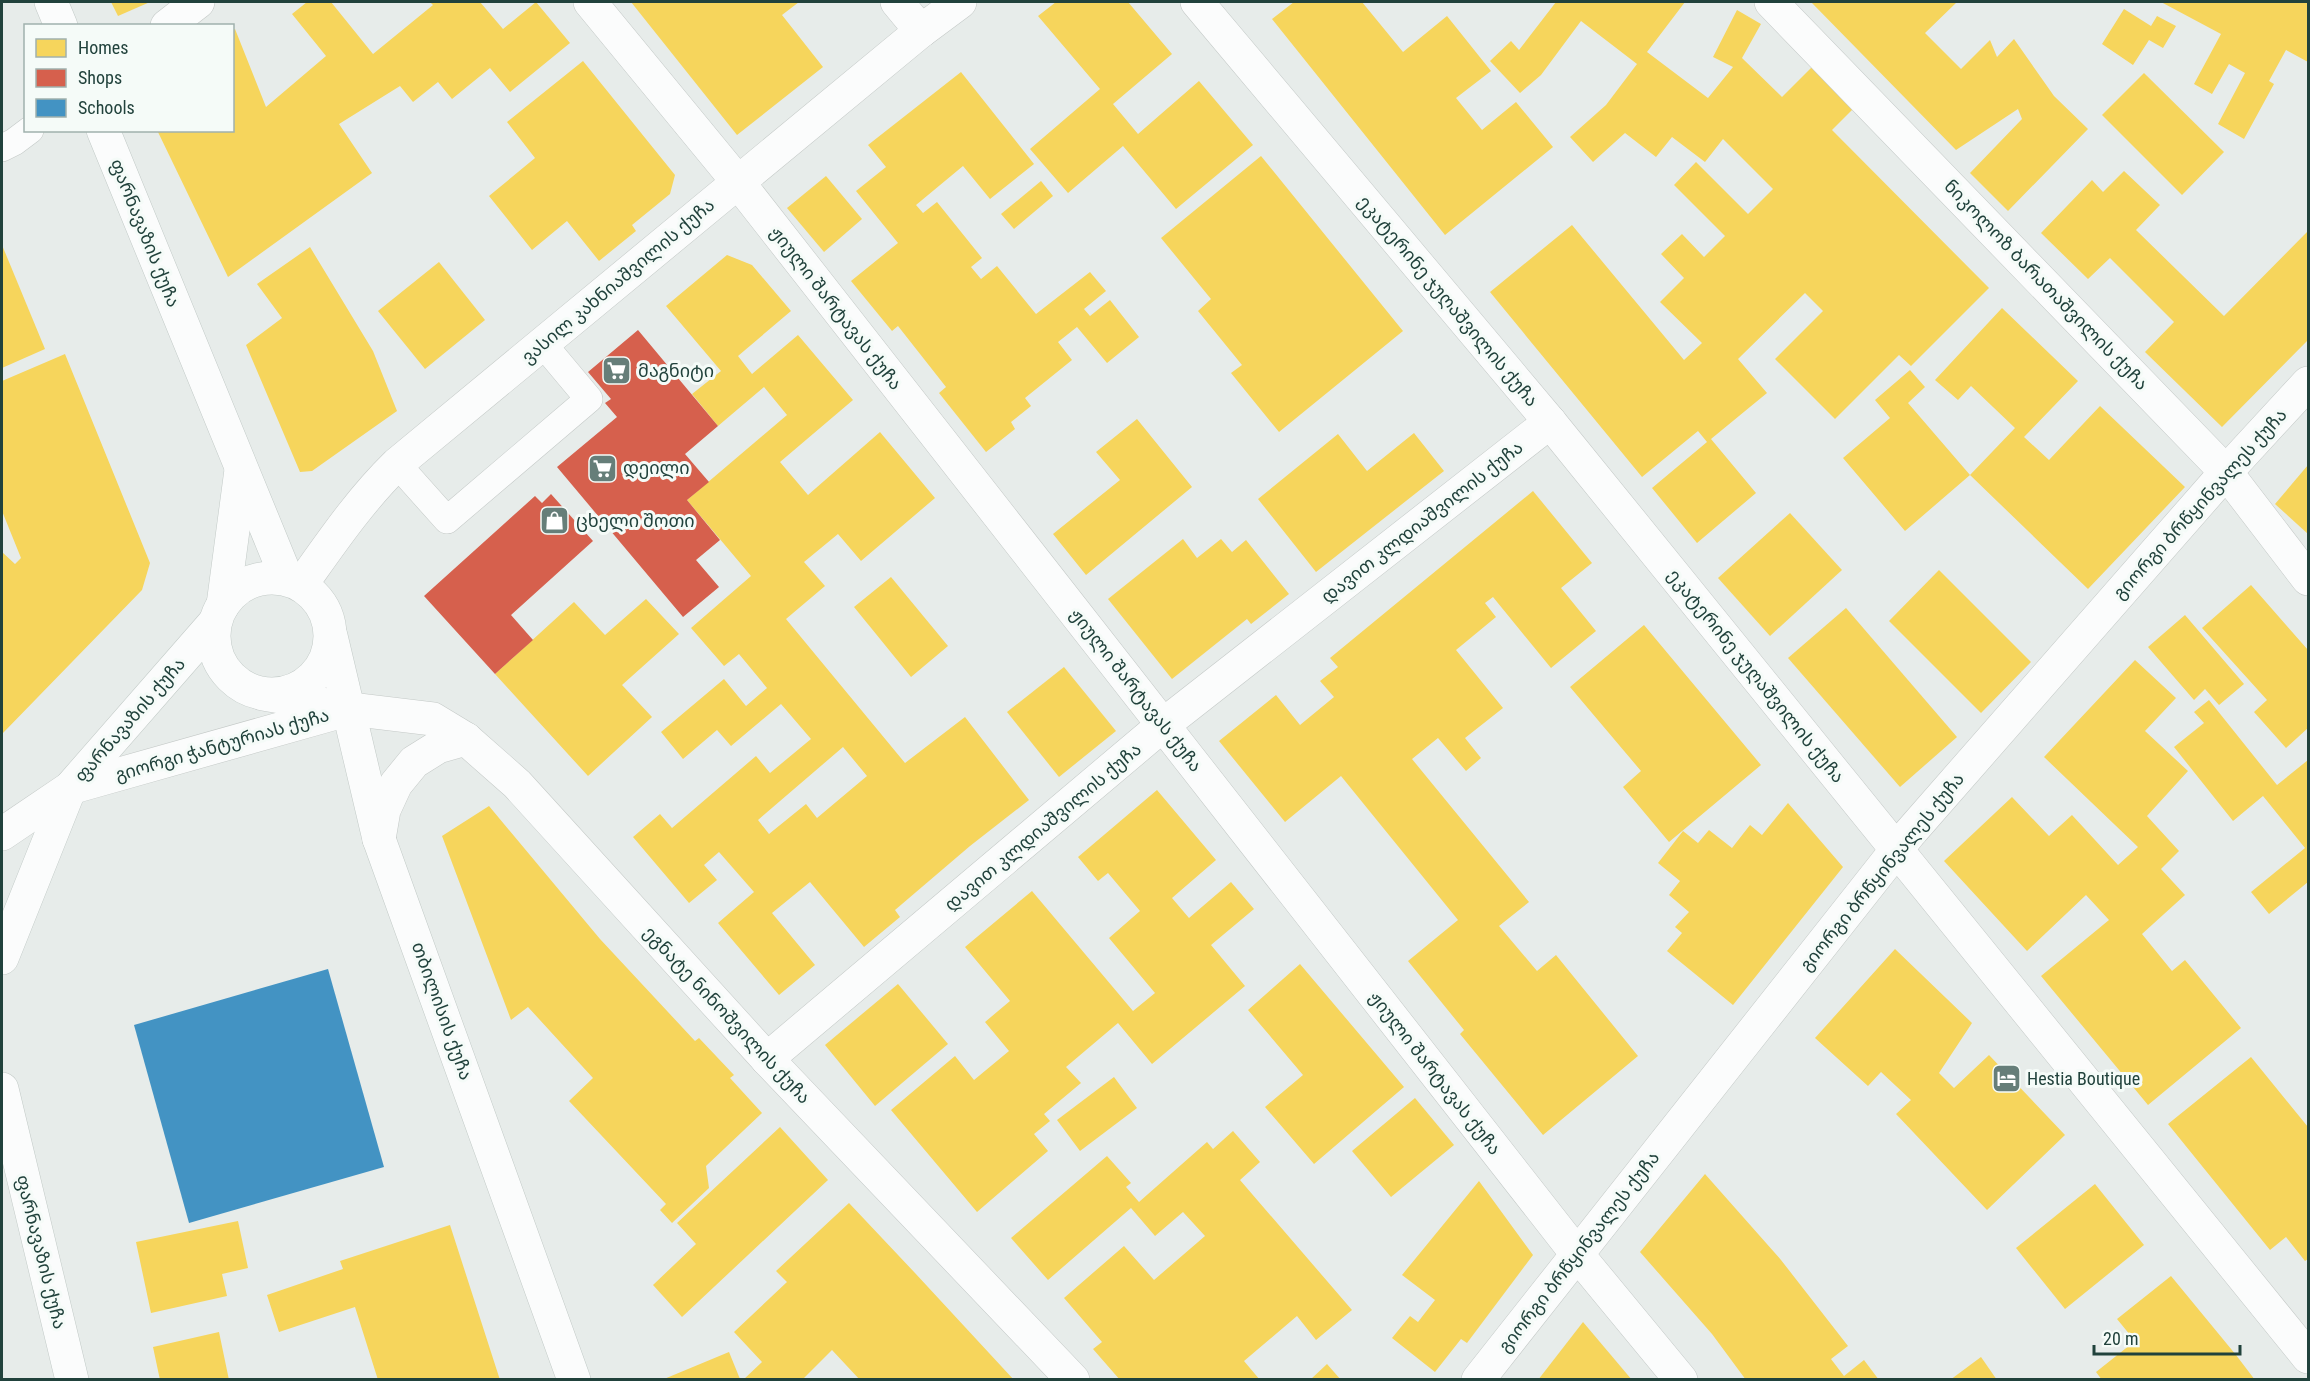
<svg xmlns="http://www.w3.org/2000/svg" width="2310" height="1381" viewBox="0 0 2310 1381" font-family="'Roboto Condensed','Noto Sans Georgian',sans-serif">
	<rect width="100%" height="100%" fill="#e7ecea"/>
	<!-- homes -->
	<g fill="#f6d55c" fill-rule="evenodd">
		<path d="M111,2H150L118,16Z"/>
		<path d="M307,2H331L373,54L433,5L430,2H480L503,29L536,2L570,43L510,92L490,68L452,99L438,82L413,102L400,86L339,124L372,173L228,277L157,130H232V31L235,29L266,107L326,56L292,14Z"/>
		<path d="M631,2H799L782,15L823,67L737,135Z"/>
		<path d="M1056,2H1128L1172,54L1113,104L1138,134L1199,81L1253,145L1176,209L1123,146L1068,193L1030,149L1100,89L1038,16Z"/>
		<path d="M1294,2H1362L1403,52L1447,16L1491,71L1456,98L1482,130L1516,102L1553,147L1445,235L1272,19Z"/>
		<path d="M1556,2H1685L1647,52L1708,98L1733,67L1713,57L1737,10L1761,24L1742,58L1782,97L1812,67L1853,109L1832,130L1989,288L1911,366L1899,355L1835,419L1775,359L1823,311L1805,293L1738,359L1767,393L1711,439L1756,493L1697,543L1652,488L1707,442L1698,431L1642,477L1490,292L1572,225L1684,360L1702,343L1660,302L1684,278L1661,254L1682,234L1704,257L1725,236L1674,185L1696,162L1748,214L1773,189L1723,139L1705,162L1672,137L1656,157L1625,133L1593,162L1570,137L1606,105L1637,64L1581,21L1541,75L1520,93L1490,61L1511,41L1519,50Z"/>
		<path d="M1811,2H1957L1925,33L1961,69L1990,40L1997,57L2014,39L2054,96L2088,129L2008,211L1970,173L2022,119L2018,109L1956,150Z"/>
		<path d="M2161,2H2308V62L2286,50L2269,81L2274,84L2244,139L2218,124L2245,73L2229,64L2212,94L2194,84L2221,34Z"/>
		<path d="M2124,9L2151,26L2157,16L2176,26L2163,48L2149,40L2133,65L2102,44Z"/>
		<path d="M583,61L675,175L670,194L632,225L636,231L599,261L567,221L532,250L489,196L535,158L507,122Z"/>
		<path d="M961,72L1034,164L990,199L963,166L916,205L923,213L937,202L982,258L971,267L981,279L997,266L1036,314L1090,272L1106,291L1084,309L1090,316L1110,300L1139,337L1107,363L1077,327L1058,342L1072,360L1025,398L1031,406L1011,422L1015,429L986,452L939,393L946,387L898,326L892,331L851,281L898,243L856,191L886,167L868,145Z"/>
		<path d="M2144,73L2224,152L2182,195L2102,115Z"/>
		<path d="M1261,156L1403,331L1279,432L1231,373L1242,365L1198,311L1211,299L1161,238Z"/>
		<path d="M2124,171L2160,205L2136,230L2224,316L2308,231V340L2222,427L2145,352L2174,322L2110,258L2088,279L2041,233L2092,180L2103,192Z"/>
		<path d="M826,176L862,219L824,252L787,208Z"/>
		<path d="M1041,181L1053,196L1014,229L1001,214Z"/>
		<path d="M2,245L45,349L2,368Z"/>
		<path d="M310,247L373,351L397,411L312,471L300,472L246,345L282,318L257,284Z"/>
		<path d="M727,255L752,265L791,311L738,356L752,374L798,335L853,400L780,462L808,495L880,432L935,498L861,561L838,534L804,562L825,586L786,619L905,763L965,717L1029,800L970,846L895,910L900,917L864,947L810,882L772,913L815,965L779,995L718,923L754,892L719,852L704,865L717,880L689,903L633,837L660,814L672,828L756,756L770,773L811,739L781,704L731,746L717,730L683,759L661,732L724,679L746,706L767,688L739,654L724,666L691,628L751,576L687,500L787,415L764,387L718,426L692,394L721,371L666,306ZM843,747L867,776L817,818L806,804L769,834L758,820Z"/>
		<path d="M439,262L485,320L425,369L378,311Z"/>
		<path d="M2002,308L2078,381L2024,437L2049,460L2100,406L2185,487L2088,589L1970,475L2015,428L1971,386L1958,400L1935,380Z"/>
		<path d="M65,354L150,563L142,590L2,734V552L15,564L21,558L2,511V381Z"/>
		<path d="M1910,370L1925,387L1908,403L1970,475L1905,531L1843,458L1890,418L1875,400Z"/>
		<path d="M1137,419L1192,487L1086,575L1053,534L1120,480L1096,452Z"/>
		<path d="M1414,433L1444,471L1316,572L1258,499L1338,434L1367,471Z"/>
		<path d="M2308,465V534L2275,504Z"/>
		<path d="M1533,491L1592,563L1561,588L1596,631L1551,668L1493,597L1485,603L1496,617L1456,650L1503,708L1465,738L1481,758L1466,771L1438,738L1412,759L1529,902L1499,926L1537,971L1556,955L1638,1056L1543,1135L1460,1034L1464,1030L1408,961L1458,920L1341,776L1285,822L1219,741L1276,695L1300,725L1334,697L1320,681L1338,667L1330,658Z"/>
		<path d="M1790,513L1842,570L1770,636L1718,578Z"/>
		<path d="M1183,539L1197,558L1221,539L1232,552L1246,540L1289,594L1251,624L1247,619L1172,679L1108,599Z"/>
		<path d="M1939,570L2031,662L1981,713L1889,621Z"/>
		<path d="M891,577L948,646L911,677L854,607Z"/>
		<path d="M2251,585L2308,650V728L2286,748L2254,712L2267,700L2202,628Z"/>
		<path d="M646,599L679,634L622,685L652,717L588,776L495,674L574,602L605,635Z"/>
		<path d="M1846,608L1957,737L1900,787L1788,658Z"/>
		<path d="M2185,615L2244,684L2219,705L2205,689L2194,700L2148,647Z"/>
		<path d="M1644,625L1761,765L1669,842L1623,787L1641,771L1570,687Z"/>
		<path d="M2135,660L2176,698L2145,731L2188,771L2147,816L2179,851L2161,869L2185,895L2142,934L2172,971L2185,960L2241,1028L2148,1105L2041,976L2109,920L2086,895L2027,951L1944,861L2012,797L2049,836L2072,815L2118,865L2138,847L2044,757Z"/>
		<path d="M1064,667L1116,731L1059,777L1007,712Z"/>
		<path d="M2209,700L2277,785L2308,760V882L2269,914L2251,892L2305,848L2263,796L2233,821L2174,747L2204,723L2194,712Z"/>
		<path d="M1157,790L1216,860L1172,898L1189,918L1231,882L1254,909L1211,945L1245,986L1152,1064L1118,1023L1066,1067L1081,1083L1044,1114L1050,1121L1034,1134L1048,1151L977,1212L891,1110L955,1056L974,1080L1009,1051L985,1022L1010,1001L965,947L1032,891L1133,1011L1155,993L1109,938L1140,911L1108,873L1098,881L1078,857Z"/>
		<path d="M1788,803L1843,867L1733,1005L1667,951L1682,933L1675,927L1689,912L1669,895L1680,881L1658,863L1683,831L1698,843L1709,830L1732,848L1750,825L1762,835Z"/>
		<path d="M489,806L600,939L695,1041L699,1038L734,1075L730,1078L762,1113L706,1166L709,1188L672,1223L660,1210L666,1204L569,1101L593,1078L528,1007L511,1020L442,836Z"/>
		<path d="M1895,949L1972,1023L1939,1073L1954,1088L1989,1055L2065,1135L1987,1210L1896,1114L1911,1100L1881,1072L1868,1086L1815,1038Z"/>
		<path d="M1300,964L1404,1087L1314,1164L1265,1107L1303,1075L1248,1010Z"/>
		<path d="M898,984L948,1044L875,1106L825,1045Z"/>
		<path d="M2251,1057L2308,1127V1259L2305,1261L2286,1237L2270,1250L2168,1124Z"/>
		<path d="M1114,1077L1137,1108L1080,1151L1057,1120Z"/>
		<path d="M1415,1098L1454,1145L1391,1197L1352,1151Z"/>
		<path d="M780,1127L828,1180L682,1317L653,1285L696,1244L677,1223Z"/>
		<path d="M1233,1131L1260,1162L1240,1180L1352,1310L1316,1340L1297,1316L1244,1361L1260,1380H1120L1093,1349L1102,1342L1064,1298L1124,1246L1154,1280L1205,1236L1183,1212L1155,1236L1131,1208L1048,1280L1011,1238L1107,1156L1131,1183L1126,1187L1139,1202L1207,1142L1213,1149Z"/>
		<path d="M1705,1174L1781,1260L1848,1346L1831,1359L1844,1376L1864,1360L1879,1380H1746L1712,1334L1640,1252Z"/>
		<path d="M1479,1181L1533,1255L1467,1343L1461,1339L1435,1372L1392,1338L1410,1316L1418,1322L1435,1300L1402,1275Z"/>
		<path d="M2095,1184L2144,1245L2065,1309L2016,1248Z"/>
		<path d="M849,1203L915,1273L1014,1380H860L832,1350L802,1380H743L762,1362L734,1332L787,1282L776,1271Z"/>
		<path d="M238,1221L248,1268L222,1274L227,1296L151,1313L136,1242Z"/>
		<path d="M450,1225L500,1380H378L355,1307L279,1332L267,1295L343,1269L340,1261Z"/>
		<path d="M2171,1276L2236,1355L2255,1380H2102L2096,1372L2135,1341L2117,1319Z"/>
		<path d="M1583,1322L1632,1380H1538Z"/>
		<path d="M219,1332L229,1380H160L153,1347Z"/>
		<path d="M729,1352L740,1379H664Z"/>
		<path d="M1981,1357L1997,1380H1950Z"/>
		<path d="M1327,1364L1341,1380H1310Z"/>
	</g>
	<!-- shops -->
	<g fill="#d6604d">
		<path d="M638,330L718,426L685,454L709,482L687,500L720,540L696,560L719,587L683,617L557,467L617,417L605,403L611,399L588,372Z"/>
		<path d="M551,494L593,541L511,615L533,640L495,674L424,596L535,496L542,503Z"/>
	</g>
	<!-- schools -->
	<path fill="#4393c3" d="M328,969L384,1167L189,1223L134,1025Z"/>
	<g fill="none" stroke-linecap="round" stroke-linejoin="round">
		<defs>
			<g id="service">
				<path d="M2,148L14,142L30,130"/>
				<path d="M397,464L447,520L589,399L543,344"/>
			</g>
			<g id="minor">
				<path d="M590,2L738,182L1577,1254L1681,1380"/>
				<path d="M897,2L921,31"/>
				<path d="M1197,2L1550,422L2308,1357"/>
				<path d="M1771,2L2226,472L2308,579"/>
				<path d="M167,26L198,2"/>
				<path d="M350,709L433,719L466,739L517,784L767,1059L1073,1380"/>
				<path d="M379,839L384,810L396,784L414,762L438,747L466,739"/>
				<path d="M767,1059L1163,725L1550,422"/>
				<path d="M1478,1380L1909,834L2226,472L2308,383"/>
			</g>
			<g id="tertiary">
				<path d="M301,585C331,543 360,500 397,464L921,31L960,2"/>
				<path d="M263,694L339,707"/>
				<path d="M2,834L70,788L350,709"/>
			</g>
			<g id="secondary">
				<path d="M51,2L61,26"/>
				<path d="M103,130L287,579"/>
				<circle cx="272" cy="636" r="58"/>
				<path d="M223,605L241,470"/>
				<path d="M331,636L379,839L574,1380"/>
				<path d="M2,958L70,788L215,622"/>
				<path d="M2,1089L72,1380"/>
			</g>
		</defs>
		<!-- service casing -->
		<use href="#service" stroke="#c4c9c7" stroke-width="28"/>
		<!-- minor casing -->
		<use href="#minor" stroke="#c4c9c7" stroke-width="34"/>
		<!-- tertiary casing -->
		<use href="#tertiary" stroke="#c4c9c7" stroke-width="34"/>
		<!-- secondary casing -->
		<use href="#secondary" stroke="#c2cac7" stroke-width="34"/>
		<!-- service -->
		<use href="#service" stroke="#fbfcfc" stroke-width="27"/>
		<!-- minor -->
		<use href="#minor" stroke="#fbfcfc" stroke-width="33"/>
		<!-- tertiary -->
		<use href="#tertiary" stroke="#fbfcfc" stroke-width="33"/>
		<!-- secondary -->
		<use href="#secondary" stroke="#fbfcfc" stroke-width="33"/>
	</g>
	<!-- icons -->
	<defs>
		<symbol id="supermarket-square" viewBox="-11 -11 22 22"><rect x="-9" y="-9" width="18" height="18" rx="4" fill="#667e79" stroke="#f5fbf8"/><path d="M-6-5.5h2.5l.6 2H6L4.5 2H-2.5L-4.4-4H-6ZM-1.5 3.2a1.3 1.3 0 1 0 .1 0ZM3 3.2a1.3 1.3 0 1 0 .1 0Z" fill="#fff"/></symbol>
		<symbol id="shop-square" viewBox="-11 -11 22 22"><rect x="-9" y="-9" width="18" height="18" rx="4" fill="#667e79" stroke="#f5fbf8"/><path d="M-5-2.5h2.3a2.7 3.5 0 0 1 5.4 0H5L5.5 6h-11ZM-1.5-2.5h3a1.5 2.3 0 0 0-3 0Z" fill="#fff"/></symbol>
		<symbol id="hotel-square" viewBox="-11 -11 22 22"><rect x="-9" y="-9" width="18" height="18" rx="4" fill="#667e79" stroke="#f5fbf8"/><path d="M-6-4.5h1.5V1H6V5H4.5V3h-9V5H-6ZM-4 0a1.8 1.8 0 1 1 3.6 0ZM.5 0V-2.5h3Q6-2.5 6 0Z" fill="#fff"/></symbol>
	</defs>
	<g fill-rule="evenodd">
		<use href="#supermarket-square" x="600" y="354" width="33" height="33"/>
		<use href="#supermarket-square" x="586" y="452" width="33" height="33"/>
		<use href="#shop-square" x="538" y="504" width="33" height="33"/>
		<use href="#hotel-square" x="1990" y="1062" width="33" height="33"/>
	</g>
	<g text-anchor="middle" stroke-width="6" stroke-linejoin="round" paint-order="stroke">
		<!-- street labels -->
		<g font-size="18" fill="#21423c" stroke="#f5fbf8">
			<text transform="translate(145 233) rotate(68)" y="6">ფარნავაზის ქუჩა</text>
			<text transform="translate(618 281) rotate(-40)" y="6">ვასილ კახნიაშვილის ქუჩა</text>
			<text transform="translate(2046 285) rotate(46)" y="6">ნიკოლოზ ბარათაშვილის ქუჩა</text>
			<text transform="translate(1448 301) rotate(50)" y="6">ეკატერინე ჯუღაშვილის ქუჩა</text>
			<text transform="translate(836 308) rotate(52)" y="6">ჟიული შარტავას ქუჩა</text>
			<text transform="translate(2200 504) rotate(-48)" y="6">გიორგი ბრწყინვალეს ქუჩა</text>
			<text transform="translate(1422 522) rotate(-38)" y="6">დავით კლდიაშვილის ქუჩა</text>
			<text transform="translate(1756 676) rotate(51)" y="6">ეკატერინე ჯუღაშვილის ქუჩა</text>
			<text transform="translate(1136 690) rotate(52)" y="6">ჟიული შარტავას ქუჩა</text>
			<text transform="translate(130 720) rotate(-49)" y="6">ფარნავაზის ქუჩა</text>
			<text transform="translate(222 745) rotate(-16)" y="6">გიორგი ჭანტურიას ქუჩა</text>
			<text transform="translate(1043 827) rotate(-40)" y="6">დავით კლდიაშვილის ქუჩა</text>
			<text transform="translate(1882 872) rotate(-51)" y="6">გიორგი ბრწყინვალეს ქუჩა</text>
			<text transform="translate(442 1011) rotate(70)" y="6">თბილისის ქუჩა</text>
			<text transform="translate(727 1015) rotate(47)" y="6">ეგნატე ნინოშვილის ქუჩა</text>
			<text transform="translate(1435 1073) rotate(52)" y="6">ჟიული შარტავას ქუჩა</text>
			<text transform="translate(41 1252) rotate(76)" y="6">ფარნავაზის ქუჩა</text>
			<text transform="translate(1579 1252) rotate(-52)" y="6">გიორგი ბრწყინვალეს ქუჩა</text>
		</g>
		<!-- poi labels -->
		<g font-size="18" fill="#21423c" stroke="#f5fbf8" text-anchor="start">
			<text x="638" y="377">მაგნიტი</text>
			<text x="623" y="474">დეილი</text>
			<text x="576" y="527">ცხელი შოთი</text>
			<text x="2027" y="1085">Hestia Boutique</text>
		</g>
	</g>
	<!-- border -->
	<rect width="2310" height="1381" fill="none" stroke="#21423c" stroke-width="6"/>
	<!-- legend -->
	<rect x="24" y="24" width="210" height="108" fill="#f5fbf8" stroke="#a0b1ad" stroke-width="1.5"/>
	<rect x="36" y="39" width="30" height="18" fill="#f6d55c" stroke="#a0b1ad" stroke-width="1.5"/>
	<text x="78" y="54" font-size="18" fill="#21423c">Homes</text>
	<rect x="36" y="69" width="30" height="18" fill="#d6604d" stroke="#a0b1ad" stroke-width="1.5"/>
	<text x="78" y="84" font-size="18" fill="#21423c">Shops</text>
	<rect x="36" y="99" width="30" height="18" fill="#4393c3" stroke="#a0b1ad" stroke-width="1.5"/>
	<text x="78" y="114" font-size="18" fill="#21423c">Schools</text>
	<!-- scale -->
	<path d="M2094 1345v9h146v-9" fill="none" stroke="#21423c" stroke-width="3"/>
	<text x="2103" y="1345" font-size="18" fill="#21423c" stroke="#f5fbf8" stroke-width="4.5" paint-order="stroke">20 m</text>
</svg>
